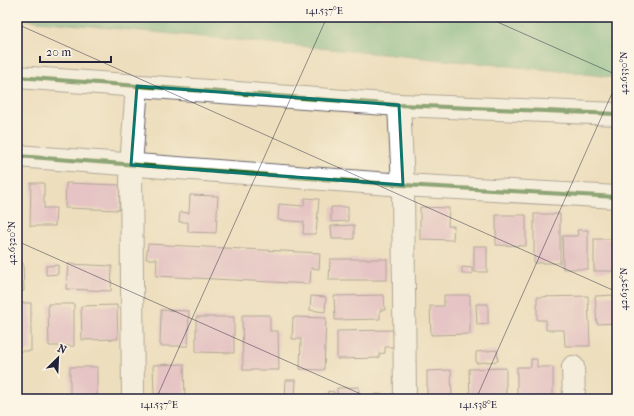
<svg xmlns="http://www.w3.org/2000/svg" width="634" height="416" viewBox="0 0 634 416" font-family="'IM FELL French Canon',serif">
	<rect width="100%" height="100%" fill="#fcf5e5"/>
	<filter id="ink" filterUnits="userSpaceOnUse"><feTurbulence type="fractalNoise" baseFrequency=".025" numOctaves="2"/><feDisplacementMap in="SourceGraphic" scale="8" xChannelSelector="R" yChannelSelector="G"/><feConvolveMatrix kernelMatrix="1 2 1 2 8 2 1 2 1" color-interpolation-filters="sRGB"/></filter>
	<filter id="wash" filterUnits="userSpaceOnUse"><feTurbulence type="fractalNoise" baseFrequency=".012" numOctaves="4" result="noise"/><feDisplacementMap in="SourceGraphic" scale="16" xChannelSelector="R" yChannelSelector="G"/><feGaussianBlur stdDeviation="0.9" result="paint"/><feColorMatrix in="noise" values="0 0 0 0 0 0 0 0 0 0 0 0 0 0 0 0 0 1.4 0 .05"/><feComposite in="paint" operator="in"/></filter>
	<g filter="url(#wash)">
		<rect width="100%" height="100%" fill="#eddfbd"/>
		<!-- forest -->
		<path fill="#62b380" stroke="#426a5e" d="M17,17H617V78L570,72L17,19Z"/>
		<g id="blocks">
			<!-- building -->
			<g fill="#dda5ce">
				<rect x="17" y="177" width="2" height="32"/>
				<path d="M31,183H44V208H56L55,226H30Z"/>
				<path d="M66,183L120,185L119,210L65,208Z"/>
				<path d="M190,195L218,196L216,233L188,232V222H179L180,212L189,213Z"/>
				<path d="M305,198L319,199L316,234H303L304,222L278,220L279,204L304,206Z"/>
				<path d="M331,207H348V221L331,222Z"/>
				<path d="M420,207L449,208L448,226H454L453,240L420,239Z"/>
				<rect x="534" y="214" width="26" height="49"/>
				<path d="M496,215H526V246L496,245Z"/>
				<path d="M354,225V239H332L331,226Z"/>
				<path d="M577,230H588V269H563L562,236H578Z"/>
				<rect x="594" y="239" width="23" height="32"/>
				<path d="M148,244L320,253L319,269L311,268L310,284L156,276L157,259H146Z"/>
				<rect x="474" y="246" width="13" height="26"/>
				<path d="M330,259H387V280H329Z"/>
				<path d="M17,263H23L24,291L17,292Z"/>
				<path d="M68,264L112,266L111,291L66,289Z"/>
				<path d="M58,265V274L46,275V266Z"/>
				<path d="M462,267L472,268V274H462Z"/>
				<path d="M384,295L385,310H380V319L335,320L334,296Z"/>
				<path d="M444,295H470V334L431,335L430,306H444Z"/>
				<path d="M617,295V323L597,324L595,296Z"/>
				<path d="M311,296L326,297L325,312L310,310Z"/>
				<path d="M588,296L590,346H565L564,330H546V320H537V297Z"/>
				<rect x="17" y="303" width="14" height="48"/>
				<path d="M48,304H74V346H49Z"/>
				<path d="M476,304H488V324L477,325Z"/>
				<path d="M117,305L118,339L82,340L81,306Z"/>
				<path d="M161,310L189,311L188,346H160Z"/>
				<path d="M242,315H270V331H278L279,370H243Z"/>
				<path d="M196,317H234V353L196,352Z"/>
				<path d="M293,317L326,318L324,370L300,369L301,339H292Z"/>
				<path d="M393,330L394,347H385V353L379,354V358L337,359V331Z"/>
				<path d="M497,350L498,361L476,363V352Z"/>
				<path d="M531,359H537V367H553V399H517V367H531Z"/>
				<path d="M184,364L185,399H167V394H154L153,365Z"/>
				<rect x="70" y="367" width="27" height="29"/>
				<path d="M506,368V399H470L469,369Z"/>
				<path d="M451,370L452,399H427V371Z"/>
				<path d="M286,380H296L295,399H285Z"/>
				<path d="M359,387V399H337V388Z"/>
				<path d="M328,391L334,392L333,399H327Z"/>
				<path d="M375,394L395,395L396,399H375Z"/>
			</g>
		</g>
	</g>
	<g filter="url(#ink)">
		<use href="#blocks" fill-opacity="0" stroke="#696468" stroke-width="1"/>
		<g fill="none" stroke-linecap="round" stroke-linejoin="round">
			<defs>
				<g id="minor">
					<path d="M17,77L399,105L617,114"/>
					<path d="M399,105L403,185L405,399"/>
					<path d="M17,156L403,185L617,197"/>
					<path d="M573,367L574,399"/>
					<path d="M133,399L131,165L137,86"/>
				</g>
			</defs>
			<!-- minor casing -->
			<use href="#minor" stroke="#696468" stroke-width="24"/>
			<!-- minor -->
			<use href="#minor" stroke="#fff" stroke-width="22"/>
			<defs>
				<g id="cycleway">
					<path d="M17,77L399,105L617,114"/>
					<path d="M17,156L403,185L617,197"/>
				</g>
			</defs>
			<!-- cycleway casing -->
			<use href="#cycleway" stroke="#fcf5e5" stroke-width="6"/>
			<!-- cycleway -->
			<use href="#cycleway" stroke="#1b5e20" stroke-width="4"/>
		</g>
	</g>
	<!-- marked area -->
	<path d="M0 0H634V416H0ZM137,86L399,105L403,185L131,165Z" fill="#eddfbd" fill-opacity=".55" fill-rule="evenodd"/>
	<path fill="none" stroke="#0f766e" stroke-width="3" stroke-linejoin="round" d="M137,86L399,105L403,185L131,165Z"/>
	<!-- ticks -->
	<path fill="none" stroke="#22223b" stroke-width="1" stroke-opacity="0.45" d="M486,17L617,75M17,24L617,292M17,241L372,399M156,399L327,17M476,399L617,82"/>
	<!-- margin -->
	<rect width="634" height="416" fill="none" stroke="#fcf5e5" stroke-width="44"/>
	<!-- north arrow -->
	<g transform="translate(58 358) rotate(24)" stroke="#fcf5e5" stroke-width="3" paint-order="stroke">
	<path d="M0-3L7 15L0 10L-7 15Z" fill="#22223b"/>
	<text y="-6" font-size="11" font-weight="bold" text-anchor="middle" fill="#22223b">N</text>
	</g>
	<!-- scale -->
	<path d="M40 56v6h71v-6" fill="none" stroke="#22223b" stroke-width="2"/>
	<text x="46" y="56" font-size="12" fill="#22223b" stroke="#fcf5e5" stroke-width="3" paint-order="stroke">20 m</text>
	<rect x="22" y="22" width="590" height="372" fill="none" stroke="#22223b" stroke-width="1.5"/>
	<g font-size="10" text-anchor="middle" fill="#22223b">
		<text x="324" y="14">141.537°E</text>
		<text transform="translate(623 73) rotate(-90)" y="4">42.6330°N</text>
		<text transform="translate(11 243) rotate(-90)" y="4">42.6320°N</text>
		<text transform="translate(623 289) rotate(-90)" y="4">42.6325°N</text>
		<text x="159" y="408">141.537°E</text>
		<text x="478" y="408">141.538°E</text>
	</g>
</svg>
